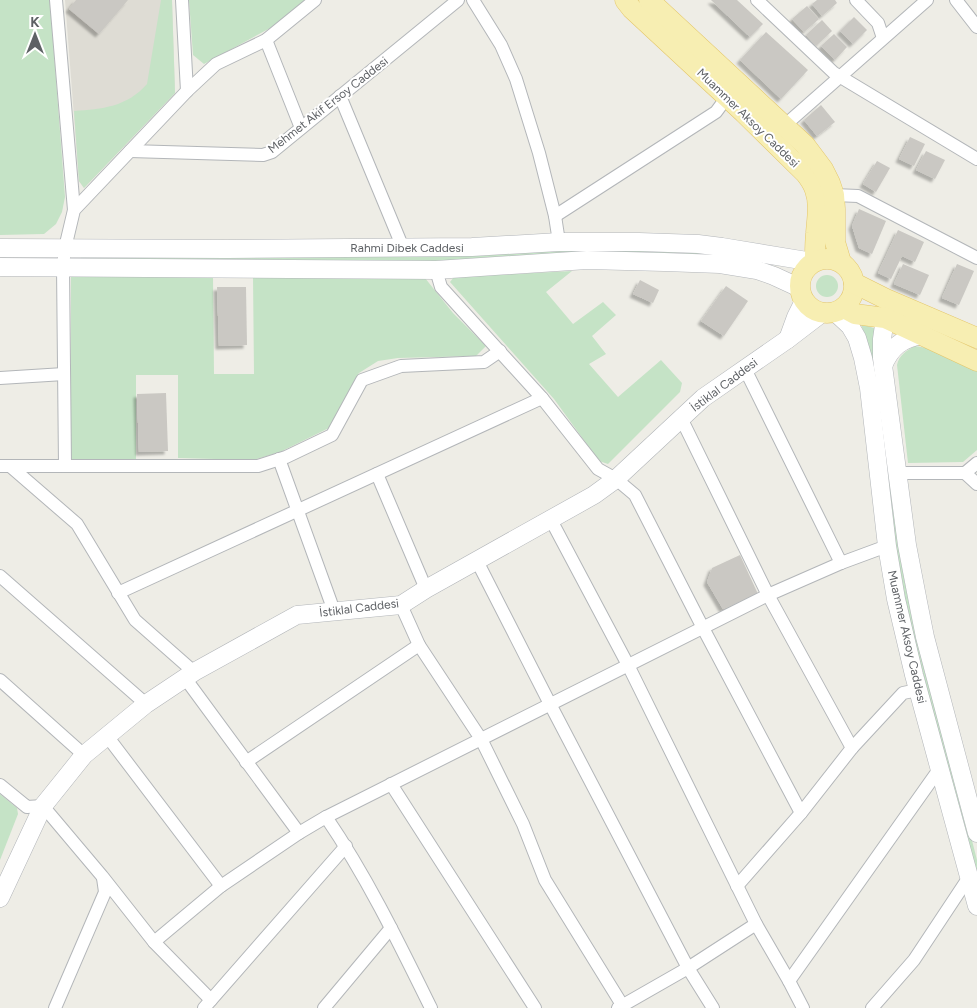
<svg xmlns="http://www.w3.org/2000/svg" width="977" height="1008" viewBox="0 0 977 1008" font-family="Figtree,sans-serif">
	<defs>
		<filter id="shadow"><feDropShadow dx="-3.5" dy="3.5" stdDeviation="1" flood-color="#0004"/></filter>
	</defs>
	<rect width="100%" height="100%" fill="#eeede6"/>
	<!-- education -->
	<path fill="#dedcd4" d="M65,0H172L175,93L84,188L79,181Z"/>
	<!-- green -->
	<g fill="#c5e3c6">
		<path d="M0,0H50L65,197L62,212L56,224L44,234L0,235Z"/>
		<path d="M161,0H172L175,93L84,188L79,181L74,111C102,109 127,107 147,84Z"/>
		<path d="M189,0H306L274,26L204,64L193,55Z"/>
		<path d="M566,249L711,252L710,257L448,261L317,260L208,262L81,261V255Z"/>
		<path d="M572,271L546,292L573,324L603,302L616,315L592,336L606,354L589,364L618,397L661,360L682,383L680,392L608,464L599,461L554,399L450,282L454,277Z"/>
		<circle cx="827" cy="286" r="11"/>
		<path d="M71,277H213L214,374H254L253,277L425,278L453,313L486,346L476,356L398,358L378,361L359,373L331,427L280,452L253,460L178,458V375H136V459H71Z"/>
		<path d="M861,324L877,329L905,580L977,860V883L903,595L867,342Z"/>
		<path d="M915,346L927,348L977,370V450L963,462L908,463L897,365C899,355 906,351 915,346Z"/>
		<path d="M0,794L17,808L18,814L0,860Z"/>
	</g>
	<!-- building -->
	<g fill="#cac8c3" filter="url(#shadow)">
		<path d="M76,0H128L99,34L69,9Z"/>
		<path d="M711,0H737L763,24L750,37Z"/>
		<path d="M817,0H835L837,3L822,16L812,4Z"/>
		<path d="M807,6L819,19L804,32L792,19Z"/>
		<path d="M854,17L867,30L853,44L840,31Z"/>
		<path d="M822,20L832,31L816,46L806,35Z"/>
		<path d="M766,32L808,70L781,99L740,60Z"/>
		<path d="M834,34L847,47L835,60L821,46Z"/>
		<path d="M821,105L835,122L817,136L804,120Z"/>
		<path d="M910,137L925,144L914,166L899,159Z"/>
		<path d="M926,151L945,160L935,179L916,170Z"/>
		<path d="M877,161L890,168L876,192L863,184Z"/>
		<path d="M859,209L886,221L872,254L859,248L852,226Z"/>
		<path d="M898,230L924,242L915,262L902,256L891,279L878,273Z"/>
		<path d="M903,264L929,275L920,295L894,284Z"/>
		<path d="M957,264L974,271L959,305L942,298Z"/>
		<path d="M640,280L659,290L653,303L633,294Z"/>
		<path d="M726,286L748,301L724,336L701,321Z"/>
		<path d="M217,287H246L247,345L219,346Z"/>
		<path d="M166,393L168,451L139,452L137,394Z"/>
		<path d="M740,555L758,594L723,609L707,582L712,568Z"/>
	</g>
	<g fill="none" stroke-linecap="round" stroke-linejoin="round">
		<defs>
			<g id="street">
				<path d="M56,0L74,210"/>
				<path d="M182,0L187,91"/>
				<path d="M473,0L501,45L516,79L539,153L555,216L559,242"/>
				<path d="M757,0L834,73L977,159"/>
				<path d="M856,0L878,23L883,38"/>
				<path d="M956,0L977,27"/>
				<path d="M266,40L301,128"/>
				<path d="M340,96L403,248"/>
				<path d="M784,126L927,0"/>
				<path d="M130,151L263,155L272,152L458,0"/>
				<path d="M834,195L858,196L977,258"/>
				<path d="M555,216L716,112L727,97"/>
				<path d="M436,270L441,287L542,398L598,469L616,479L635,495L703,628L801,813"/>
				<path d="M745,369L841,563"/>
				<path d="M0,378L64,374"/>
				<path d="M681,418L768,595L852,748"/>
				<path d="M279,459L334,611"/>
				<path d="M0,466H258L286,457L332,435L362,380L401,366L484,362L500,351"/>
				<path d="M10,466L77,524L135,620L194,672"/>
				<path d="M65,466L63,267L65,248L74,210L187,91L216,64L266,40L315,0"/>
				<path d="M898,473H965L977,463"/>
				<path d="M965,473L977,484"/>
				<path d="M377,474L426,589"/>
				<path d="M551,520L628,665L756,924L789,981L803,1008"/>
				<path d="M477,561L550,704L688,968L713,1008"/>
				<path d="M0,576L146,704"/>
				<path d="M118,593L542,398"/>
				<path d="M401,605L419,645L481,739L523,824L545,880L624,1008"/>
				<path d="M185,678L299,833"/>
				<path d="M0,680L84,755"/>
				<path d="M107,736L221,886"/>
				<path d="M246,762L419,645"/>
				<path d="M391,784L535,1008"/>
				<path d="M0,785L27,807L43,806L102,876L154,942L211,1000"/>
				<path d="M326,817C367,877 399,943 431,1008"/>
				<path d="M737,886L801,813L852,748L903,693L918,690"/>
				<path d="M154,942L221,886L299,833L326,817L768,595L841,563L887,546"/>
				<path d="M789,981L940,768"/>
				<path d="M55,1008L105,892L103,878"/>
				<path d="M204,1008L346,846"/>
				<path d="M324,1008L391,928"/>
				<path d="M618,1008L688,968L756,924"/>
				<path d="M872,1008L914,960L969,877"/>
			</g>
			<g id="secondary">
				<path d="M0,248L227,249L472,247L559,242H639L698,244L722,247L813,262"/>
				<path d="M0,267L436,270L587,260L664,262L720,264L757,270L774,276L800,288"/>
				<path d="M835,312L850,326L857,338L863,358L869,388L887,546L896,599L914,675L977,906"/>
				<path d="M885,318L882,339V358L907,545L918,602L925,637L977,833"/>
				<path d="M788,339L796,317L804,301"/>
				<path d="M883,366C890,348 902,338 922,335"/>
				<path d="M0,898L43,806L84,755L146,704L194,672L297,615L401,605L426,589L594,495L616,479L703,398L788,339L822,313"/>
			</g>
			<g id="primary">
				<path d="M625,0L632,9L744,113L805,173C809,178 813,184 815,190C820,204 817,219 816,233C815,243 815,252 815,261"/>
				<path d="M649,0L805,145L823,169L830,183L834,195L835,209V242L841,262"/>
				<circle cx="827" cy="286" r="27"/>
				<path d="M854,283L886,299L977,338"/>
				<path d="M844,308L855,314L885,318L977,361"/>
			</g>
		</defs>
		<!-- street casing -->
		<use href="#street" stroke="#b3b6b9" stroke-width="14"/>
		<!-- secondary casing -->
		<use href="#secondary" stroke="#b2b5b9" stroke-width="19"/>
		<!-- primary casing -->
		<use href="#primary" stroke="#e4c669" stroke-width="21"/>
		<!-- street -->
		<use href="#street" stroke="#fff" stroke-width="12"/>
		<!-- secondary -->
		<use href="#secondary" stroke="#fff" stroke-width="18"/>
		<!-- primary -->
		<use href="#primary" stroke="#f7eeb2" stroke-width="20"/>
	</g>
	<g text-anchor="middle" stroke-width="4" stroke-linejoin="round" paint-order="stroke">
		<!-- street labels -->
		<g font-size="12" fill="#5e6165" stroke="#fff">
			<text transform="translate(328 105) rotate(-38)" y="4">Mehmet Akif Ersoy Caddesi</text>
			<text transform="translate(748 118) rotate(44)" y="4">Muammer Aksoy Caddesi</text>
			<text x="407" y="252">Rahmi Dibek Caddesi</text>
			<text transform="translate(724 385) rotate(-37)" y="4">İstiklal Caddesi</text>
			<text transform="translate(359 608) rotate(-7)" y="4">İstiklal Caddesi</text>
			<text transform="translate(907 637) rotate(77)" y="4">Muammer Aksoy Caddesi</text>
		</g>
	</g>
	<!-- north arrow -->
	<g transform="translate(35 35)" stroke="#ffffff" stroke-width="4" paint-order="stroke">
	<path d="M0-4L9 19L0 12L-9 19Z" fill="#5e6165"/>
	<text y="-8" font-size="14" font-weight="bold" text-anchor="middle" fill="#5e6165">K</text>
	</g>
</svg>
